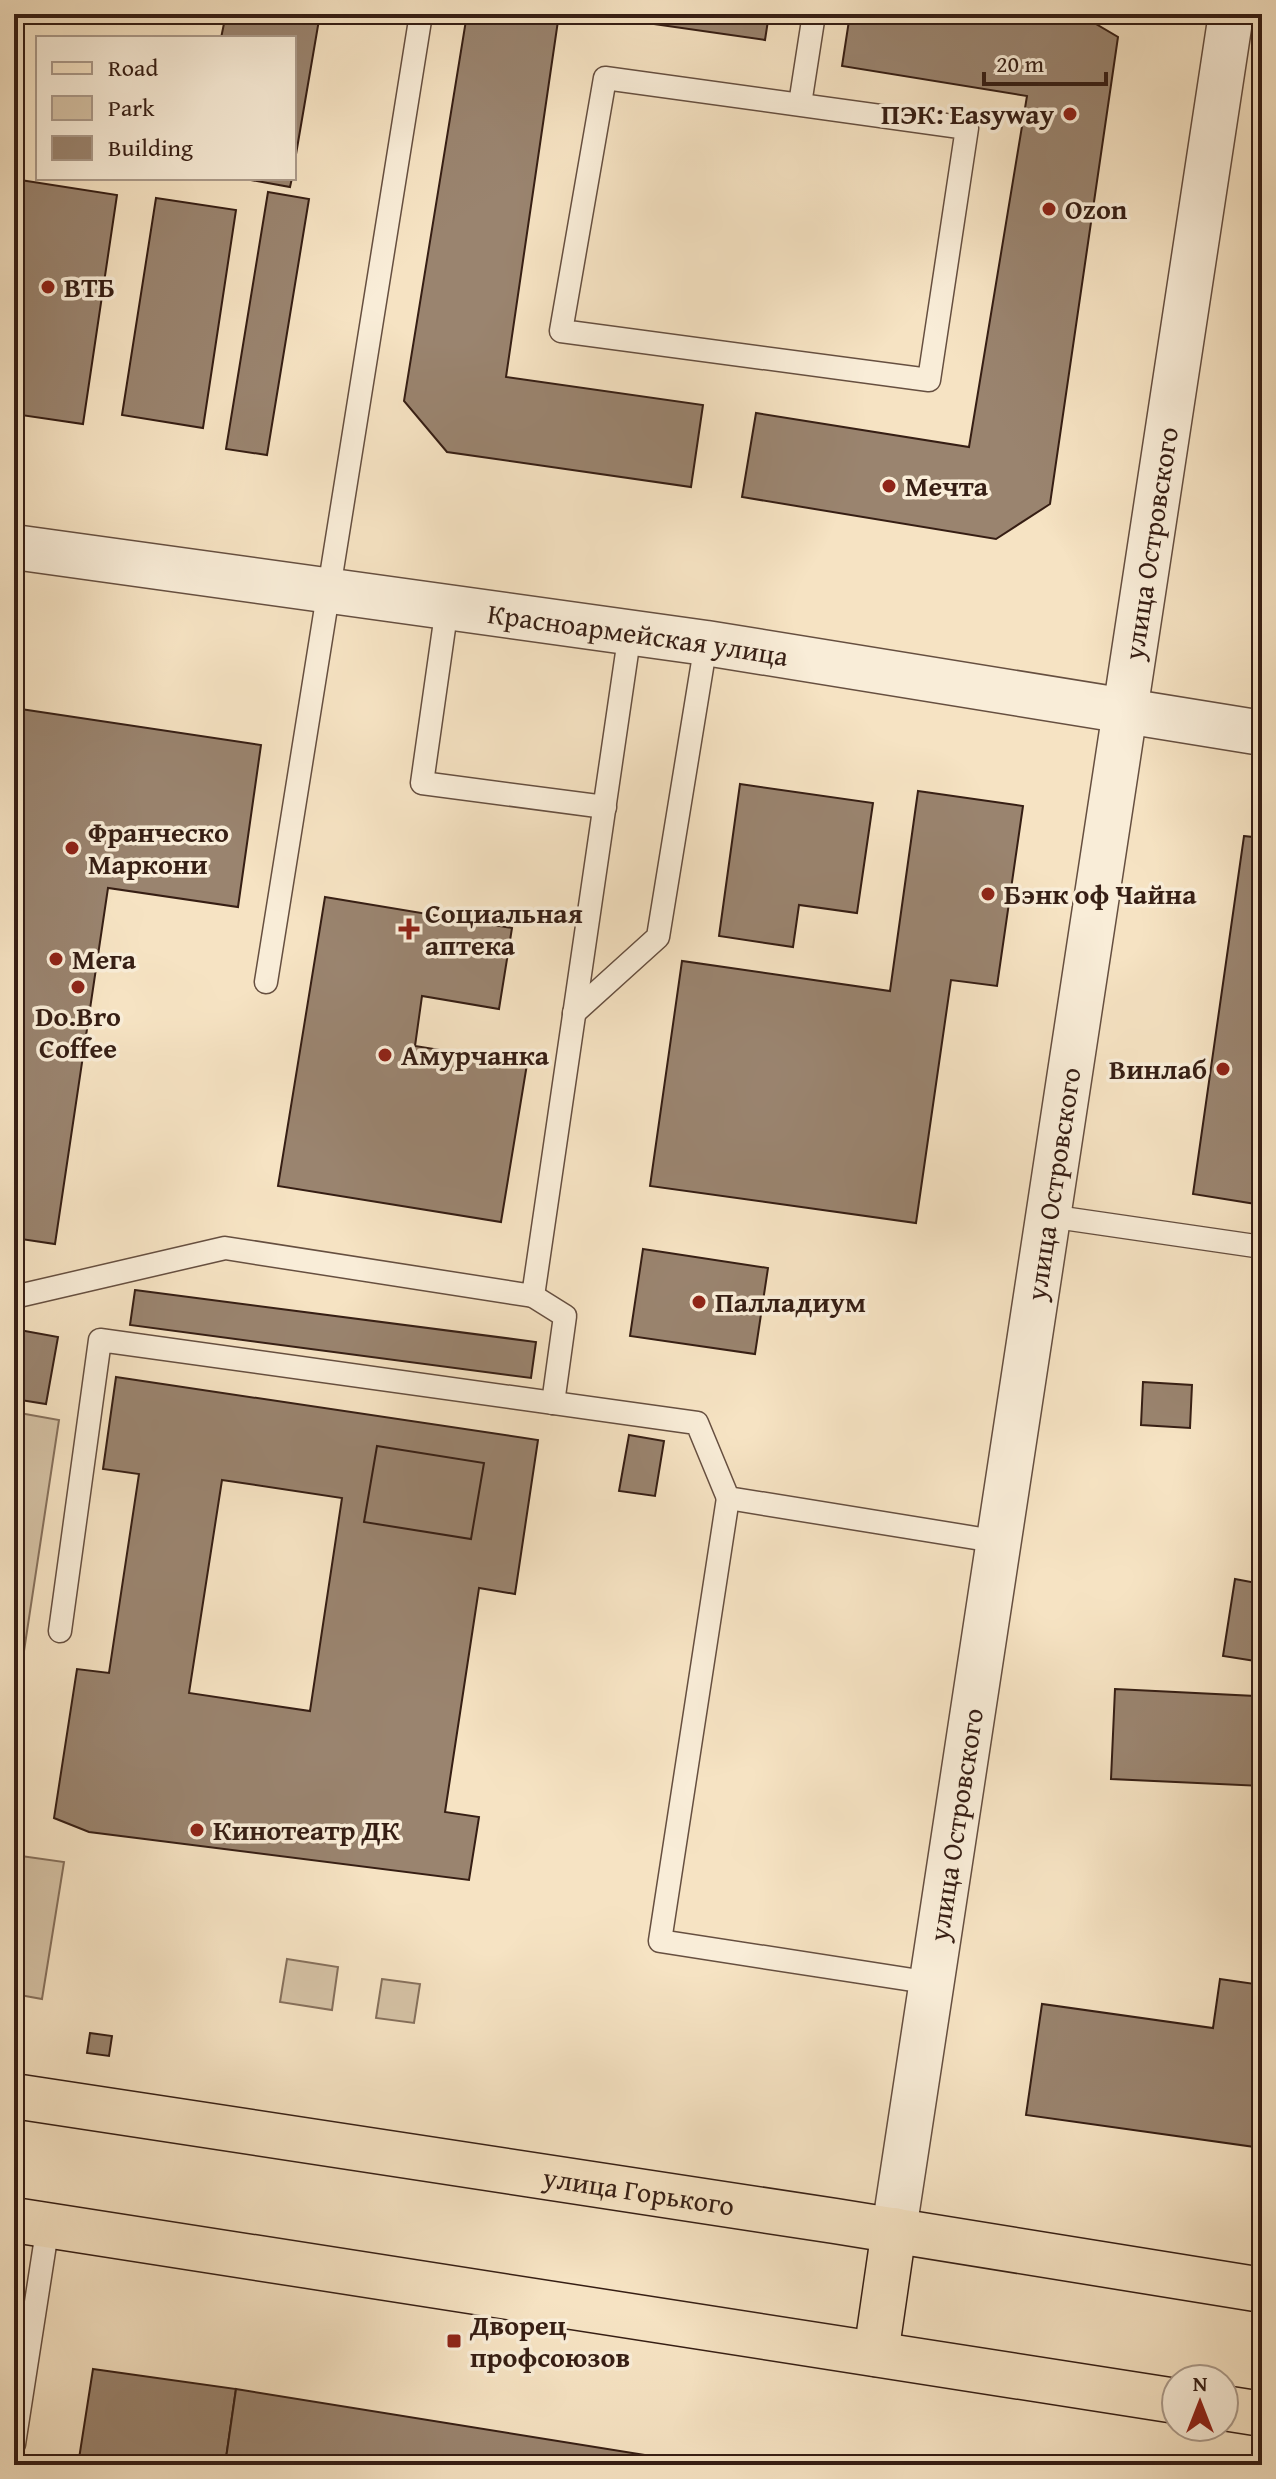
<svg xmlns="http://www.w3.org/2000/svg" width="1276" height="2479" viewBox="0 0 1276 2479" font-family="'Gentium Book Plus',serif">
	<rect width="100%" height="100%" fill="#f6e3c3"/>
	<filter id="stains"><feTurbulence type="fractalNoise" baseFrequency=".0025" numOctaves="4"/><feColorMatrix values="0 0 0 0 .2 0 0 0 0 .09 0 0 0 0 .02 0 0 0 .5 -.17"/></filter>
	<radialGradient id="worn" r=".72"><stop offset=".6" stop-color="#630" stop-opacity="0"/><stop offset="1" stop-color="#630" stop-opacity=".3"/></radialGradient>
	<!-- green -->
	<g fill="#d5c2a5" stroke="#86705c" stroke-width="2">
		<path d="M14,1412L59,1420L14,1717Z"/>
		<path d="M14,1855L64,1862L42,1999L14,1994Z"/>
		<path d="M287,1959L338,1967L332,2010L280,2002Z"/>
		<path d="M382,1979L420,1984L414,2023L376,2018Z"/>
	</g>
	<!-- building -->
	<g fill="#9a846f" stroke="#361e14" stroke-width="2" fill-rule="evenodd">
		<path d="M226,14H320L294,166V38H221Z"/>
		<path d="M467,14H559L506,377L703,405L691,487L447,452L404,401Z"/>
		<path d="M584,14H769L765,40Z"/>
		<path d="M850,14H1065L1084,17L1118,37L1050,504L996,539L742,497L756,413L969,447L1027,96L842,66Z"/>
		<path d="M240,178H292L290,187Z"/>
		<path d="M14,179L117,195L83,424L14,414Z"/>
		<path d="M268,192L309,199L267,455L226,449Z"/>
		<path d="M156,198L236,210L203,428L122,415Z"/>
		<path d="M14,708L261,745L238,907L108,888L55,1244L14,1238Z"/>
		<path d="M740,784L873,803L857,913L799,905L793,947L719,936Z"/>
		<path d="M918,791L1023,806L997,986L951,980L916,1223L650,1186L682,961L890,991Z"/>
		<path d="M1244,836L1262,838V1205L1193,1194Z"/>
		<path d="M325,897L512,928L499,1009L422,996L415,1046L527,1064L501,1222L278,1186Z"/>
		<path d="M643,1249L768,1268L755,1354L630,1336Z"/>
		<path d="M135,1290L536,1342L531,1378L130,1325Z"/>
		<path d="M14,1329L58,1337L46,1404L14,1399Z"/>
		<path d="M116,1377L538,1440L515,1594L479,1588L445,1812L479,1817L469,1880L89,1832L54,1818L77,1669L109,1673L139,1474L103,1469ZM222,1480L342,1498L310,1711L189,1693Z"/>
		<path d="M1143,1382L1192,1385L1190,1428L1141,1425Z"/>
		<path d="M629,1435L664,1441L655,1496L619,1491Z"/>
		<path d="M377,1446L484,1463L471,1539L364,1522Z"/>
		<path d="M1235,1579L1262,1584V1662L1223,1656Z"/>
		<path d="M1115,1689L1255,1696L1253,1731L1262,1732V1786L1111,1779Z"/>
		<path d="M1220,1979L1262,1985V2148L1026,2115L1042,2004L1213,2028Z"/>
		<path d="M90,2033L112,2036L109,2056L87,2053Z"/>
		<path d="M93,2369L236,2389L225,2465H78Z"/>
		<path d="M236,2389L707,2465H225Z"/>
	</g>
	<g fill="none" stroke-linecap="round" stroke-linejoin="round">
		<defs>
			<g id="service">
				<path d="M605,78L967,128L929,380L561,331Z"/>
				<path d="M800,104L814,14"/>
				<path d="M447,607L422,783L605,807"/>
				<path d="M266,982L421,14"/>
				<path d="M574,1013L658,937L706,643"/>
				<path d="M1049,1216L1262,1247"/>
				<path d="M533,1296L565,1316L553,1403"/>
				<path d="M14,1297L225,1248L533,1296L630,632"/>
				<path d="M728,1498L660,1941L932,1983"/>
				<path d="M60,1631L100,1340L697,1423L728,1498L1000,1542"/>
				<path d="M14,2444L48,2225"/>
			</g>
			<g id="tertiary">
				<path id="s1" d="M14,547L706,643L1262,733"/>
				<path id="s2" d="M894,2230L1231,14"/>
			</g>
			<g id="primary">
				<path id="s3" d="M14,2096L835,2221L1262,2290"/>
				<path d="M14,2220L1176,2401"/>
				<path d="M876,2354L894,2230"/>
				<path d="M1224,2408L1262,2414"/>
			</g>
		</defs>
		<!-- service casing -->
		<use href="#service" stroke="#664f40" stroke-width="25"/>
		<!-- tertiary casing -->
		<use href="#tertiary" stroke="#664f40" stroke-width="47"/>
		<!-- primary casing -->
		<use href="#primary" stroke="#361e14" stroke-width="47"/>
		<!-- service -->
		<use href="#service" stroke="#f9edd8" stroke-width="22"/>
		<!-- tertiary -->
		<use href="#tertiary" stroke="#f9edd8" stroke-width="44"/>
		<!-- primary -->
		<use href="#primary" stroke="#f6e3c3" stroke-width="44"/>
	</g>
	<!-- markers -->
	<g fill="#8f2418" stroke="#f9edd8" stroke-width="3">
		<circle cx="1070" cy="114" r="8"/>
		<circle cx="1049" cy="209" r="8"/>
		<circle cx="48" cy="287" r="8"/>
		<circle cx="889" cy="486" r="8"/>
		<circle cx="72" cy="848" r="8"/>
		<circle cx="988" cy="894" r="8"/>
		<path d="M405 917h8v8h8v8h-8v8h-8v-8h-8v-8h8z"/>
		<circle cx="56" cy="959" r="8"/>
		<circle cx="78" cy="987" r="8"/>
		<circle cx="385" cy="1055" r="8"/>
		<circle cx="1223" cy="1069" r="8"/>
		<circle cx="699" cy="1302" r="8"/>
		<circle cx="197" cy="1830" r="8"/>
		<rect x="446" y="2333" width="16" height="16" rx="4"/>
	</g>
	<g text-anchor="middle" stroke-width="7" stroke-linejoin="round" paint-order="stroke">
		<!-- poi labels -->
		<g font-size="28" font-weight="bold" fill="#361e14" stroke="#f9edd8" text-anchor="start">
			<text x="1054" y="124" text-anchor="end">ПЭК: Easyway</text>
			<text x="1065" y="219">Ozon</text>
			<text x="64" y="297">ВТБ</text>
			<text x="905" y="496">Мечта</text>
			<text x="88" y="842">Франческо<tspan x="88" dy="32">Маркони</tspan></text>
			<text x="1004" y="904">Бэнк оф Чайна</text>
			<text x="425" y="923">Социальная<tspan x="425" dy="32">аптека</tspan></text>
			<text x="72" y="969">Мега</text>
			<text x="78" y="1026" text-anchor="middle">Do.Bro<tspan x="78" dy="32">Coffee</tspan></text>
			<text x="401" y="1065">Амурчанка</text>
			<text x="1207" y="1079" text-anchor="end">Винлаб</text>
			<text x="715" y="1312">Палладиум</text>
			<text x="213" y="1840">Кинотеатр ДК</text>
			<text x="470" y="2335">Дворец<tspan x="470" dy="32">профсоюзов</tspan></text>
		</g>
		<!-- street labels -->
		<g font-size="28" fill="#361e14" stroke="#f9edd8">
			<text dy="10" stroke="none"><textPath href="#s2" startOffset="1706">улица Островского</textPath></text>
			<text dy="10" stroke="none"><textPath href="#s1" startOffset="630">Красноармейская улица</textPath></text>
			<text dy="10" stroke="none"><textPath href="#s2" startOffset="1058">улица Островского</textPath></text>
			<text dy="10" stroke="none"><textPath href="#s2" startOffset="410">улица Островского</textPath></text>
			<text dy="10" stroke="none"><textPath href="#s3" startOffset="632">улица Горького</textPath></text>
		</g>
	</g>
	<!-- margin -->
	<rect width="1276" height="2479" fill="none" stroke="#f6e3c3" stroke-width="48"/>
	<rect x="16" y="16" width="1244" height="2447" fill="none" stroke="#361e14" stroke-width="4"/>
	<rect x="24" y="24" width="1228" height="2431" fill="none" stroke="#361e14" stroke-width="2"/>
	<!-- legend -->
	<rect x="36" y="36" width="260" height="144" fill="#f9edd8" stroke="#ab9a8a" stroke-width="2"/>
	<rect x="52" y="62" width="40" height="12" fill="#f6e3c3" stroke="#ab9a8a" stroke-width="2"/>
	<text x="108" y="76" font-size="24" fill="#361e14">Road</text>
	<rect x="52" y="96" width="40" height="24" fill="#d5c2a5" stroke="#ab9a8a" stroke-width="2"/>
	<text x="108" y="116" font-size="24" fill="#361e14">Park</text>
	<rect x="52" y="136" width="40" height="24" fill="#9a846f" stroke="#ab9a8a" stroke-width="2"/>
	<text x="108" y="156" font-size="24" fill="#361e14">Building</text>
	<!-- north arrow -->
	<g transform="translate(1200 2403)"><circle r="38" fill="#f9edd8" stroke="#ab9a8a" stroke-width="2"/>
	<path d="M0-6L14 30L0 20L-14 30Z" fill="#8f2418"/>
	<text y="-12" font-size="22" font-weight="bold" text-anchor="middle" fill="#361e14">N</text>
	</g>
	<!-- scale -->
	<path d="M984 72v12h122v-12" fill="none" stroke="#361e14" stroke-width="4"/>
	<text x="996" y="72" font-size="24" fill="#361e14" stroke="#f9edd8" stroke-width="6" paint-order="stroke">20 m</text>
	<rect width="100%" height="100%" filter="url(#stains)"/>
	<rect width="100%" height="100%" fill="url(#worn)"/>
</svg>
